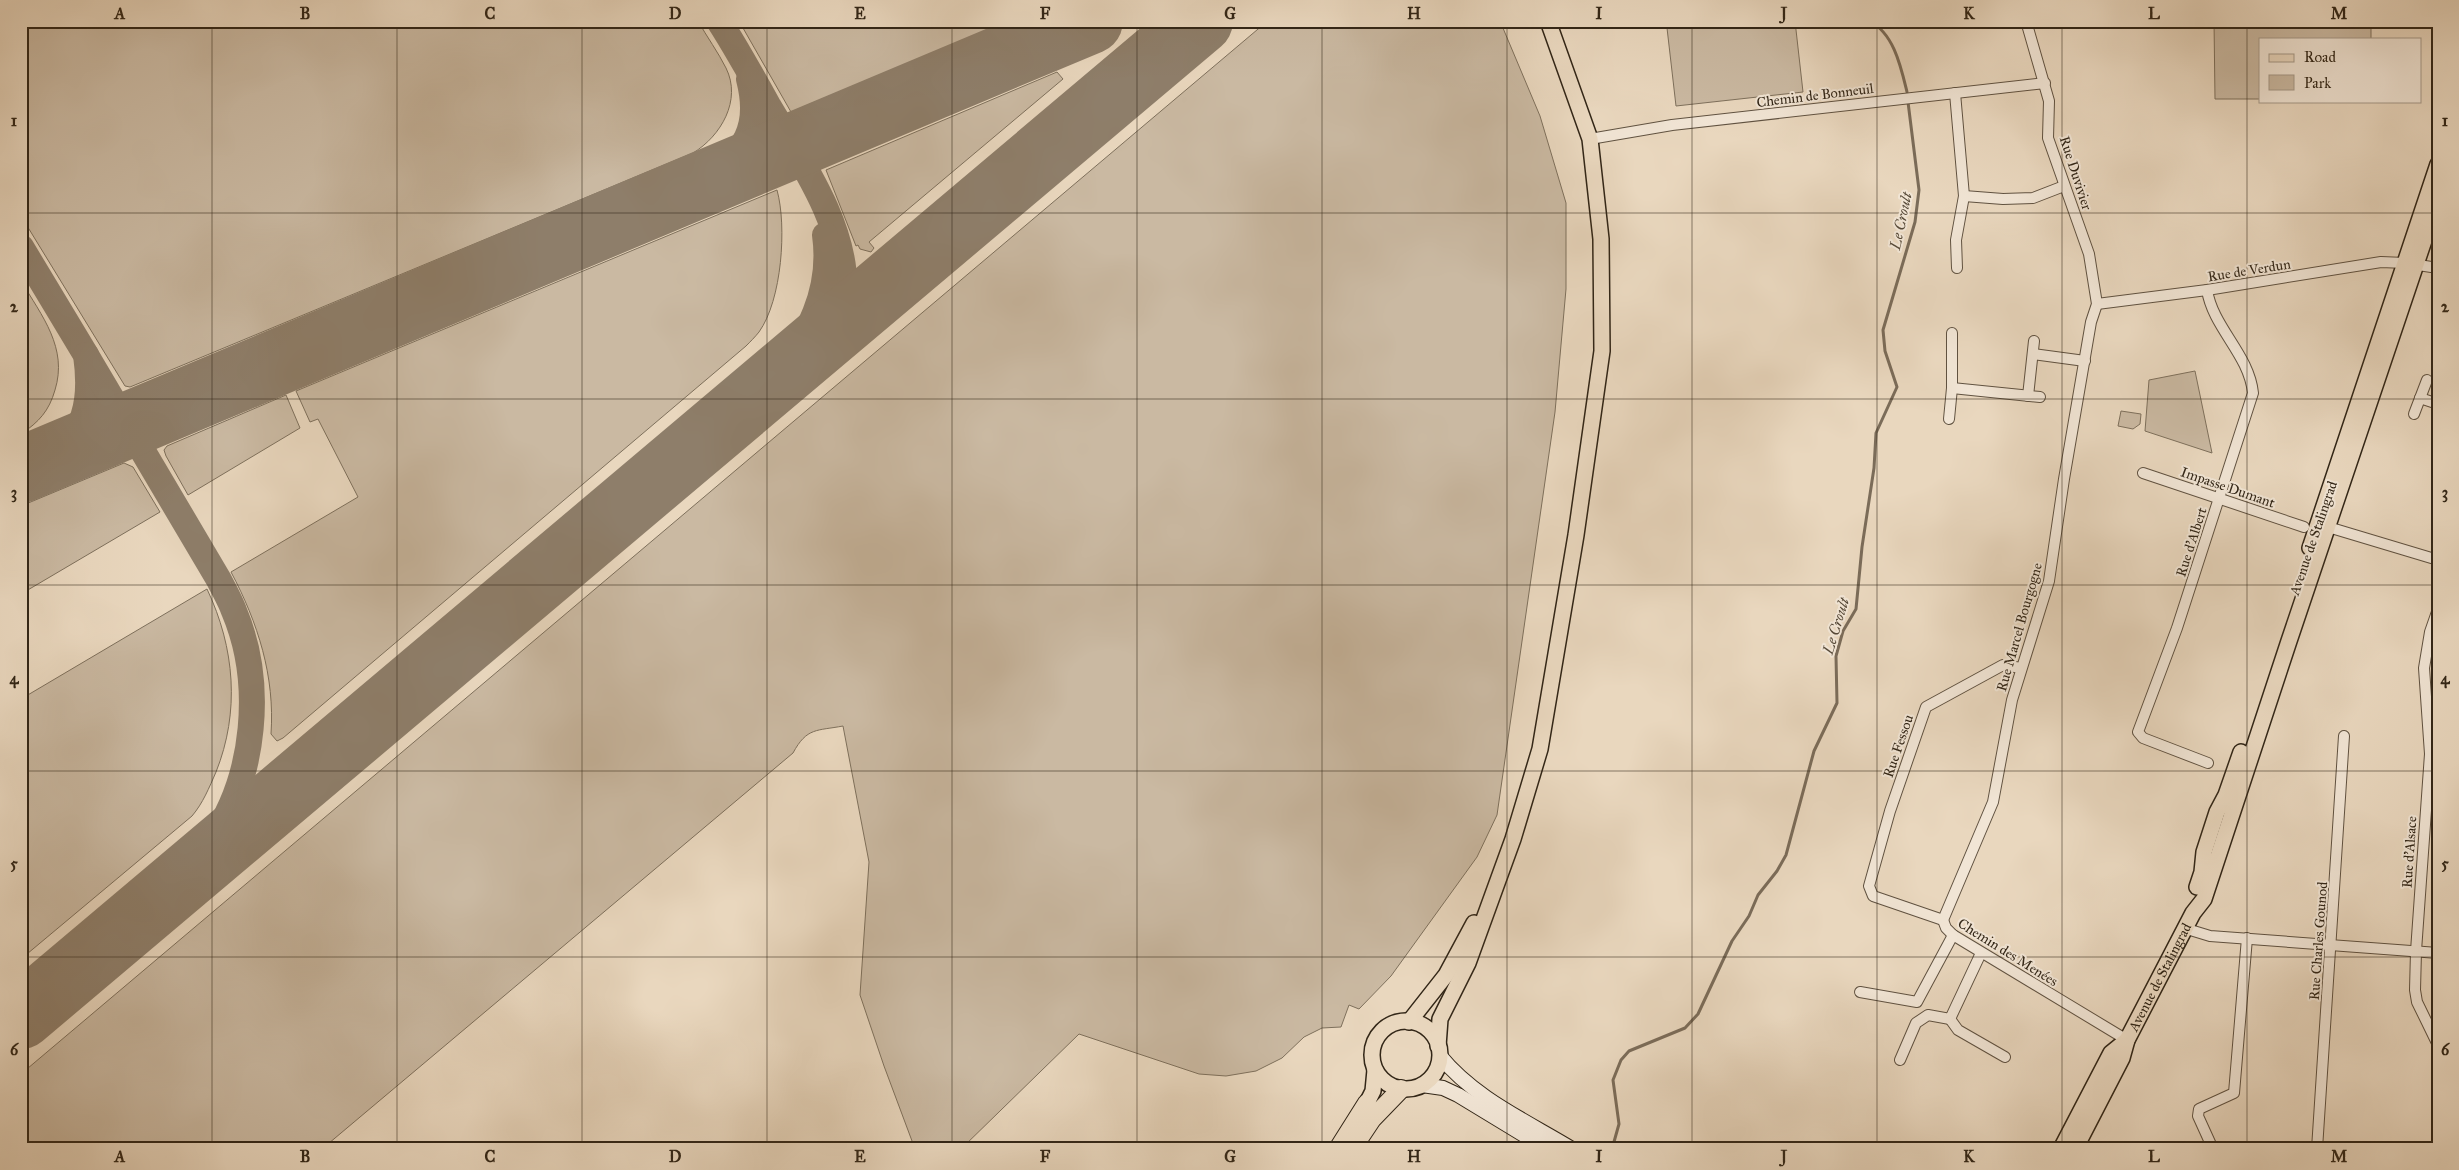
<svg xmlns="http://www.w3.org/2000/svg" width="2459" height="1170" viewBox="0 0 2459 1170" font-family="'IM FELL Great Primer',serif">
	<rect width="100%" height="100%" fill="#e9d7be"/>
	<filter id="stains"><feTurbulence type="fractalNoise" baseFrequency=".004" numOctaves="4"/><feColorMatrix values="0 0 0 0 .2 0 0 0 0 .09 0 0 0 0 .02 0 0 0 .5 -.17"/></filter>
	<radialGradient id="worn" r=".72"><stop offset=".6" stop-color="#630" stop-opacity="0"/><stop offset="1" stop-color="#630" stop-opacity=".3"/></radialGradient>
	<!-- green -->
	<g fill="#cab9a2" stroke="#7e705c">
		<path d="M21,21H698C707,37 718,52 726,68C742,100 721,136 693,153L130,387L125,386L21,216Z"/>
		<path d="M739,21H1009L791,112Z"/>
		<path d="M1262,21H1500L1540,116L1566,203V289L1555,412L1497,815L1477,857L1391,976L1359,1009L1349,1005L1341,1027L1322,1028L1304,1037L1282,1058L1256,1071L1226,1076L1199,1074L1079,1034L961,1149H915L884,1066L860,995L869,862L843,726C817,731 807,727 793,753L322,1149H21V1074L1264,24Z"/>
		<path d="M1729,21H1795L1803,92L1676,106L1667,28Z"/>
		<path d="M2214,21H2371V39H2260V99H2215Z"/>
		<path d="M1057,72L1063,79L869,242L874,248L871,252L860,249L858,245L856,246L826,170Z"/>
		<path d="M777,190C787,226 782,300 759,332C755,337 750,342 746,346L283,738L277,741L271,734C275,676 258,623 231,572L358,497L318,419L310,422L296,391Z"/>
		<path d="M21,281C42,316 68,348 55,390C49,411 39,422 21,434Z"/>
		<path d="M2195,371L2212,453L2145,431L2149,380Z"/>
		<path d="M286,395L300,428L188,495L166,456L164,450L167,446Z"/>
		<path d="M2121,411L2141,414L2140,424L2133,429L2118,426Z"/>
		<path d="M124,463L133,467L160,512L21,594V506Z"/>
		<path d="M207,589C235,648 240,712 216,772C209,788 203,803 192,816L21,959V699Z"/>
	</g>
	<g fill="none" stroke-linecap="round" stroke-linejoin="round">
		<!-- stream -->
		<g stroke="#7b6c59" stroke-width="3">
			<path d="M1869,21C1894,33 1901,67 1907,92"/>
			<path d="M1612,1149L1619,1124L1613,1080L1621,1060L1629,1051L1685,1028L1698,1014L1732,941L1749,916L1758,895L1777,871L1786,855L1814,751L1837,703L1836,656L1843,631L1856,609L1862,547L1874,468L1876,433L1897,387L1885,351L1883,330L1915,222L1919,190L1908,102"/>
		</g>
		<!-- taxiway -->
		<g stroke="#8e7e6a" stroke-width="26">
			<path d="M719,21C737,49 753,78 769,107C801,161 849,230 844,295C842,313 830,329 820,342"/>
			<path d="M1131,80L1155,50L1171,21"/>
			<path d="M707,182C744,150 762,130 749,79"/>
			<path d="M21,247L86,355C90,383 90,420 68,441C59,450 46,457 35,464"/>
			<path d="M86,355L219,580C224,590 230,600 234,611C264,682 256,777 211,841C196,862 175,881 158,900"/>
			<path d="M775,380C808,337 833,291 825,235"/>
		</g>
		<!-- runway -->
		<g stroke="#8e7e6a" stroke-width="66">
			<path d="M21,470L1090,21"/>
			<path d="M21,1016L1200,21"/>
		</g>
		<defs>
			<g id="street">
				<path d="M1955,93L1964,196L1956,240L1957,268"/>
				<path d="M1590,139L1672,125L2045,83"/>
				<path d="M1964,196L2003,199L2033,198L2064,186"/>
				<path d="M2207,290C2213,328 2249,354 2253,393L2177,628L2138,732L2143,738L2208,763"/>
				<path d="M2097,304L2207,290L2381,262L2405,263L2438,268"/>
				<path d="M2033,354L2085,361"/>
				<path d="M1952,388L2040,397"/>
				<path d="M2028,396L2034,341"/>
				<path d="M2420,398L2438,404"/>
				<path d="M2414,414L2427,380"/>
				<path d="M1949,419L1952,388V333"/>
				<path d="M2143,473L2304,527"/>
				<path d="M2328,527L2438,560"/>
				<path d="M2438,609L2430,632L2424,668L2430,754L2416,951L2415,990L2417,1002L2438,1045"/>
				<path d="M1943,920L1993,802L2012,700L2049,581L2064,479L2091,322L2097,304L2089,254L2048,138L2049,101L2026,21"/>
				<path d="M1943,920L1873,896L1869,886L1890,811L1926,707L2003,665L2021,668"/>
				<path d="M1943,920L1946,928L1953,935L2127,1040"/>
				<path d="M2187,929L2210,936L2438,953"/>
				<path d="M1860,992L1917,1002L1953,935"/>
				<path d="M1950,1019L1958,1030L2005,1057"/>
				<path d="M1900,1060L1916,1023L1928,1015L1950,1019L1981,953"/>
				<path d="M2213,1149L2198,1116L2199,1109L2234,1093L2247,938"/>
				<path d="M2317,1149L2344,736"/>
				<path d="M2429,1149L2438,1145"/>
			</g>
			<g id="secondary">
				<path d="M1440,1056C1474,1098 1526,1121 1572,1149"/>
				<path d="M1422,1085L1443,1088L1458,1095L1547,1149"/>
			</g>
			<g id="primary">
				<path d="M2310,548L2438,164"/>
				<path d="M2197,887L2202,872L2204,852L2217,812L2226,795L2241,752"/>
				<circle cx="1406" cy="1055" r="34"/>
				<path d="M1409,1022L1446,975L1474,923"/>
				<path d="M1438,1046L1440,1019L1468,963L1513,839L1540,749L1576,535L1602,351L1601,239L1590,139L1548,21"/>
				<path d="M1367,1103L1373,1091L1375,1070"/>
				<path d="M2061,1149L2111,1053L2127,1040"/>
				<path id="s1" d="M2075,1149L2122,1058L2127,1040L2193,913L2204,899C2280,665 2359,432 2438,199"/>
			</g>
			<g id="highway">
				<path d="M1338,1149L1367,1103"/>
				<path d="M1352,1149L1372,1119L1401,1089"/>
			</g>
		</defs>
		<!-- street casing -->
		<use href="#street" stroke="#605241" stroke-width="12"/>
		<!-- secondary casing -->
		<use href="#secondary" stroke="#322617" stroke-width="16"/>
		<!-- primary casing -->
		<use href="#primary" stroke="#322617" stroke-width="18"/>
		<!-- highway casing -->
		<use href="#highway" stroke="#322617" stroke-width="20"/>
		<!-- street -->
		<use href="#street" stroke="#f1e5d5" stroke-width="10"/>
		<!-- secondary -->
		<use href="#secondary" stroke="#f1e5d5" stroke-width="14"/>
		<!-- primary -->
		<use href="#primary" stroke="#e9d7be" stroke-width="15"/>
		<!-- highway -->
		<use href="#highway" stroke="#e9d7be" stroke-width="18"/>
	</g>
	<!-- grid -->
	<path fill="none" stroke="#322617" stroke-width="1" stroke-opacity="0.55" d="M212,21V1149M397,21V1149M582,21V1149M767,21V1149M952,21V1149M1137,21V1149M1322,21V1149M1507,21V1149M1692,21V1149M1877,21V1149M2062,21V1149M2247,21V1149M21,213H2438M21,399H2438M21,585H2438M21,771H2438M21,957H2438"/>
	<g text-anchor="middle" stroke-width="4" stroke-linejoin="round" paint-order="stroke">
		<!-- street labels -->
		<g font-size="14" fill="#322617" stroke="#f1e5d5">
			<text transform="translate(1815 95) rotate(-7)" y="5">Chemin de Bonneuil</text>
			<text transform="translate(2076 173) rotate(72)" y="5">Rue Duvivier</text>
			<text transform="translate(2249 270) rotate(-9)" y="5">Rue de Verdun</text>
			<text transform="translate(2228 487) rotate(19)" y="5">Impasse Dumant</text>
			<text transform="translate(2313 538) rotate(-71)" y="5">Avenue de Stalingrad</text>
			<text transform="translate(2191 542) rotate(-72)" y="5">Rue d'Albert</text>
			<text transform="translate(2019 627) rotate(-74)" y="5">Rue Marcel Bourgogne</text>
			<text transform="translate(1898 746) rotate(-71)" y="5">Rue Fessou</text>
			<text transform="translate(2409 852) rotate(-86)" y="5">Rue d'Alsace</text>
			<text transform="translate(2318 941) rotate(-86)" y="5">Rue Charles Gounod</text>
			<text transform="translate(2008 952) rotate(32)" y="5">Chemin des Menées</text>
			<text dy="5" stroke="none"><textPath href="#s1" startOffset="192">Avenue de Stalingrad</textPath></text>
		</g>
		<!-- water labels -->
		<g font-size="15" font-style="italic" fill="#564938" stroke="#f1e5d5">
			<text transform="translate(1901 221) rotate(-78)" y="5">Le Croult</text>
			<text transform="translate(1836 626) rotate(-73)" y="5">Le Croult</text>
		</g>
	</g>
	<!-- margin -->
	<rect width="2459" height="1170" fill="none" stroke="#e9d7be" stroke-width="55"/>
	<!-- legend -->
	<rect x="2259" y="38" width="162" height="65" fill="#f1e5d5" stroke="#a59989"/>
	<rect x="2269" y="54" width="25" height="8" fill="#e9d7be" stroke="#a59989"/>
	<text x="2304" y="62" font-size="15" fill="#322617">Road</text>
	<rect x="2269" y="75" width="25" height="15" fill="#cab9a2" stroke="#a59989"/>
	<text x="2304" y="88" font-size="15" fill="#322617">Park</text>
	<rect x="28" y="28" width="2404" height="1114" fill="none" stroke="#322617" stroke-width="2"/>
	<g font-size="16" text-anchor="middle" font-weight="bold" fill="#322617">
		<text x="120" y="19">A</text>
		<text x="305" y="19">B</text>
		<text x="490" y="19">C</text>
		<text x="675" y="19">D</text>
		<text x="860" y="19">E</text>
		<text x="1045" y="19">F</text>
		<text x="1230" y="19">G</text>
		<text x="1414" y="19">H</text>
		<text x="1599" y="19">I</text>
		<text x="1784" y="19">J</text>
		<text x="1969" y="19">K</text>
		<text x="2154" y="19">L</text>
		<text x="2339" y="19">M</text>
		<text x="14" y="126">1</text>
		<text x="2445" y="126">1</text>
		<text x="14" y="312">2</text>
		<text x="2445" y="312">2</text>
		<text x="14" y="498">3</text>
		<text x="2445" y="498">3</text>
		<text x="14" y="684">4</text>
		<text x="2445" y="684">4</text>
		<text x="14" y="869">5</text>
		<text x="2445" y="869">5</text>
		<text x="14" y="1055">6</text>
		<text x="2445" y="1055">6</text>
		<text x="120" y="1162">A</text>
		<text x="305" y="1162">B</text>
		<text x="490" y="1162">C</text>
		<text x="675" y="1162">D</text>
		<text x="860" y="1162">E</text>
		<text x="1045" y="1162">F</text>
		<text x="1230" y="1162">G</text>
		<text x="1414" y="1162">H</text>
		<text x="1599" y="1162">I</text>
		<text x="1784" y="1162">J</text>
		<text x="1969" y="1162">K</text>
		<text x="2154" y="1162">L</text>
		<text x="2339" y="1162">M</text>
	</g>
	<rect width="100%" height="100%" filter="url(#stains)"/>
	<rect width="100%" height="100%" fill="url(#worn)"/>
</svg>
